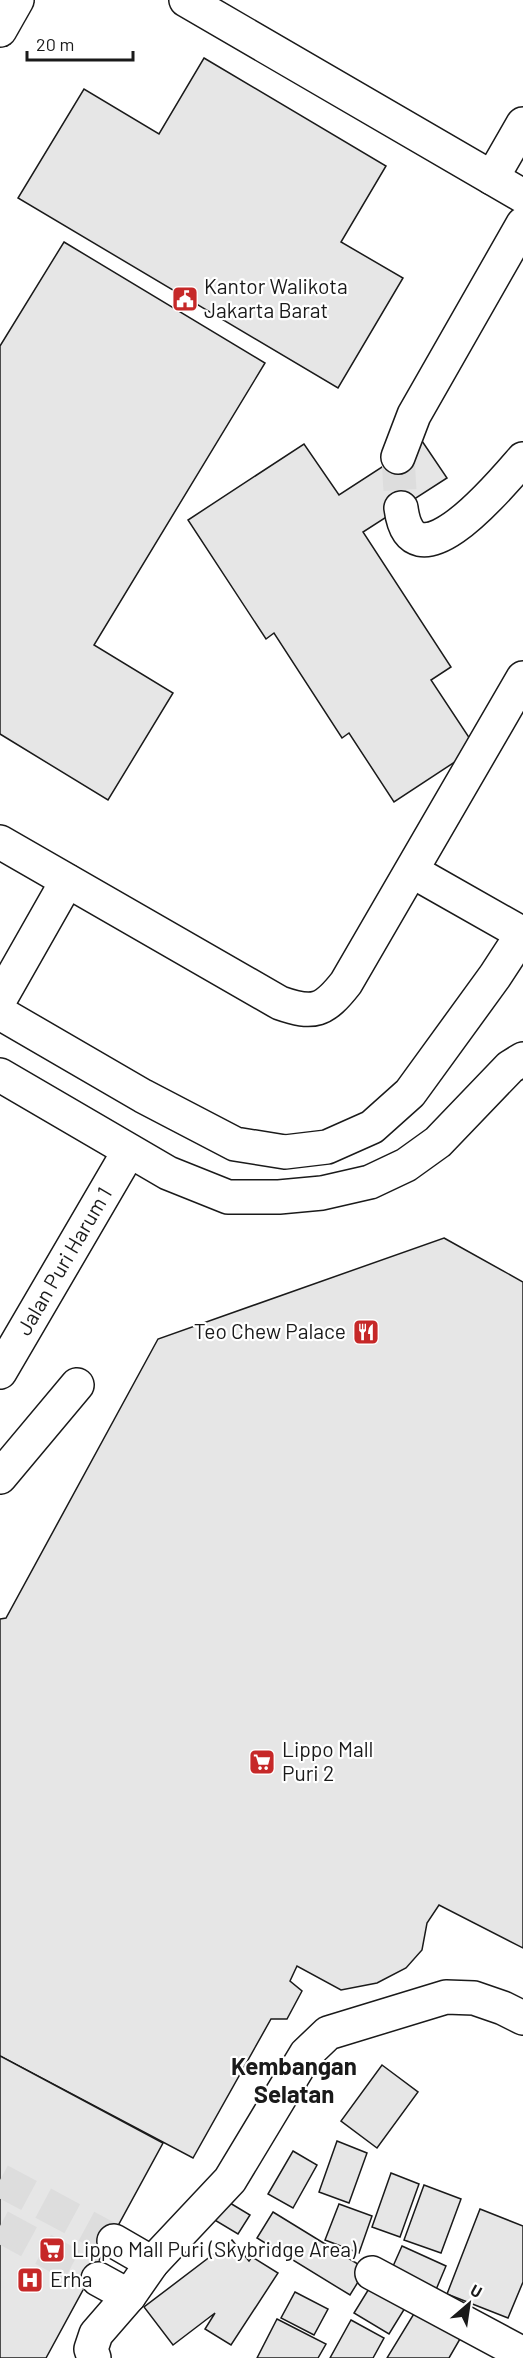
<svg xmlns="http://www.w3.org/2000/svg" width="523" height="2358" viewBox="0 0 523 2358" font-family="Barlow,sans-serif">
	<rect width="100%" height="100%" fill="#fff"/>
	<!-- building -->
	<g fill="#e6e6e6" stroke="#1a1a1a" stroke-width="1.5">
		<path d="M204,58L386,166L341,242L403,278L338,388L18,198L84,89L159,134Z"/>
		<path d="M64,242L265,363L94,645L173,693L108,800L0,734V346Z"/>
		<path d="M422,441L447,478L363,532L451,667L431,680L476,748L394,802L349,733L342,738L274,633L266,639L188,520L304,444L339,495Z"/>
		<path d="M444,1238L523,1282V1948L439,1905L427,1923L422,1950L406,1968L377,1983L341,1990L297,1966L290,1981L302,1991L287,2019H271L193,2158L0,2056V1619L6,1618L158,1339Z"/>
		<path d="M0,2056L163,2143L46,2358H0Z"/>
		<path d="M382,2065L418,2092L377,2148L341,2121Z"/>
		<path d="M337,2141L367,2153L349,2203L319,2192Z"/>
		<path d="M293,2151L317,2165L293,2208L268,2194Z"/>
		<path d="M391,2173L419,2184L400,2237L372,2227Z"/>
		<path d="M424,2185L461,2199L441,2253L404,2240Z"/>
		<path d="M225,2200L250,2215L238,2234L213,2219Z"/>
		<path d="M339,2204L372,2216L359,2253L325,2240Z"/>
		<path d="M480,2209L523,2226V2282L508,2318L447,2294Z"/>
		<path d="M273,2212L366,2269L350,2295L257,2238Z"/>
		<path d="M232,2240L249,2261L252,2257L278,2273L231,2345L205,2329L215,2313L173,2345L144,2307Z"/>
		<path d="M402,2246L446,2266L435,2292L390,2273Z"/>
		<path d="M370,2287L405,2308L389,2334L354,2313Z"/>
		<path d="M295,2292L328,2309L314,2335L281,2318Z"/>
		<path d="M415,2312L460,2339L449,2358H387Z"/>
		<path d="M277,2319L326,2344L318,2358H257Z"/>
		<path d="M351,2320L384,2338L373,2358H330Z"/>
	</g>
	<g fill="none" stroke-linecap="round" stroke-linejoin="round">
		<!-- minor-tunnel -->
		<g stroke="#ddd" stroke-width="33" stroke-dasharray="33 16" stroke-linecap="butt">
			<path d="M398,457L401,508"/>
			<path d="M0,2180L114,2241"/>
			<path d="M0,2226L98,2279"/>
		</g>
		<defs>
			<g id="minor">
				<path d="M186,0L523,196"/>
				<path d="M0,30L17,0"/>
				<path d="M492,178L523,124"/>
				<path d="M398,457L414,415L523,224"/>
				<path d="M401,508C412,593 502,483 523,459"/>
				<path d="M0,842L280,1003C314,1015 324,1011 346,983L523,678"/>
				<path d="M412,871L523,934"/>
				<path d="M0,999L67,881"/>
				<path d="M0,1013L143,1096L235,1144L285,1152L327,1147L372,1127L410,1093L495,976L523,933"/>
				<path d="M0,1075L168,1173L228,1197H279L322,1193L370,1182L406,1165L438,1142L510,1067L523,1059"/>
				<path id="s1" d="M0,1372L129,1151"/>
				<path d="M0,1477L77,1385"/>
				<path d="M114,2241L152,2263"/>
				<path d="M372,2273L523,2354"/>
				<path d="M98,2279L129,2296"/>
				<path d="M94,2358L91,2349L96,2334L129,2296L152,2263L230,2180L306,2054L328,2033L446,1997L474,1998L503,2008L523,2018"/>
			</g>
		</defs>
		<!-- minor casing -->
		<use href="#minor" stroke="#1a1a1a" stroke-width="36"/>
		<!-- minor -->
		<use href="#minor" stroke="#fff" stroke-width="33"/>
	</g>
	<!-- icons -->
	<defs>
		<symbol id="civic-square" viewBox="-11 -11 22 22"><rect x="-9" y="-9" width="18" height="18" rx="4" fill="#c62828" stroke="#fff"/><path d="M-.6-6.5H3V-4.5H.6V-3L4-1V1h2V6H-6V1h2V-1L-.6-3ZM-1.2 2.5V6h2.4V2.5Z" fill="#fff"/></symbol>
		<symbol id="restaurant-square" viewBox="-11 -11 22 22"><rect x="-9" y="-9" width="18" height="18" rx="4" fill="#c62828" stroke="#fff"/><path d="M-5-6h1v4h1v-4h1v4h1v-4h1v5L-1.5 .5V6h-2V.5L-5-1ZM5-6V6H3V1.5H1.5Q1.5-4 5-6Z" fill="#fff"/></symbol>
		<symbol id="supermarket-square" viewBox="-11 -11 22 22"><rect x="-9" y="-9" width="18" height="18" rx="4" fill="#c62828" stroke="#fff"/><path d="M-6-5.5h2.5l.6 2H6L4.5 2H-2.5L-4.4-4H-6ZM-1.5 3.2a1.3 1.3 0 1 0 .1 0ZM3 3.2a1.3 1.3 0 1 0 .1 0Z" fill="#fff"/></symbol>
		<symbol id="hospital-square" viewBox="-11 -11 22 22"><rect x="-9" y="-9" width="18" height="18" rx="4" fill="#c62828" stroke="#fff"/><path d="M-5-5h3v3.5h4V-5h3V5h-3V1.5h-4V5h-3Z" fill="#fff"/></symbol>
	</defs>
	<g fill-rule="evenodd">
		<use href="#civic-square" x="170" y="284" width="30" height="30"/>
		<use href="#restaurant-square" x="351" y="1317" width="30" height="30"/>
		<use href="#supermarket-square" x="247" y="1747" width="30" height="30"/>
		<use href="#supermarket-square" x="37" y="2235" width="30" height="30"/>
		<use href="#hospital-square" x="15" y="2265" width="30" height="30"/>
	</g>
	<g text-anchor="middle" stroke-width="4.5" stroke-linejoin="round" paint-order="stroke">
		<!-- poi labels -->
		<g font-size="21" fill="#1a1a1a" stroke="#fff" text-anchor="start">
			<text x="204" y="294">Kantor Walikota<tspan x="204" dy="24">Jakarta Barat</tspan></text>
			<text x="346" y="1339" text-anchor="end">Teo Chew Palace</text>
			<text x="282" y="1757">Lippo Mall<tspan x="282" dy="24">Puri 2</tspan></text>
			<text x="72" y="2257">Lippo Mall Puri (Skybridge Area)</text>
			<text x="50" y="2287">Erha</text>
		</g>
		<!-- street labels -->
		<g font-size="21" fill="#1a1a1a" stroke="#fff">
			<text dy="7" stroke="none"><textPath href="#s1" startOffset="128">Jalan Puri Harum 1</textPath></text>
		</g>
		<!-- quarter labels -->
		<g font-size="24" font-weight="bold" fill="#1a1a1a" stroke="#fff">
			<text x="294" y="2075">Kembangan<tspan x="294" dy="28">Selatan</tspan></text>
		</g>
	</g>
	<!-- north arrow -->
	<g transform="translate(469 2304) rotate(29)" stroke="#ffffff" stroke-width="4.5" paint-order="stroke">
	<path d="M0-4.5L10 22L0 15L-10 22Z" fill="#1a1a1a"/>
	<text y="-9" font-size="16" font-weight="bold" text-anchor="middle" fill="#1a1a1a">U</text>
	</g>
	<!-- scale -->
	<path d="M27 51v9h106v-9" fill="none" stroke="#1a1a1a" stroke-width="3"/>
	<text x="36" y="51" font-size="18" fill="#1a1a1a" stroke="#ffffff" stroke-width="4.5" paint-order="stroke">20 m</text>
</svg>
